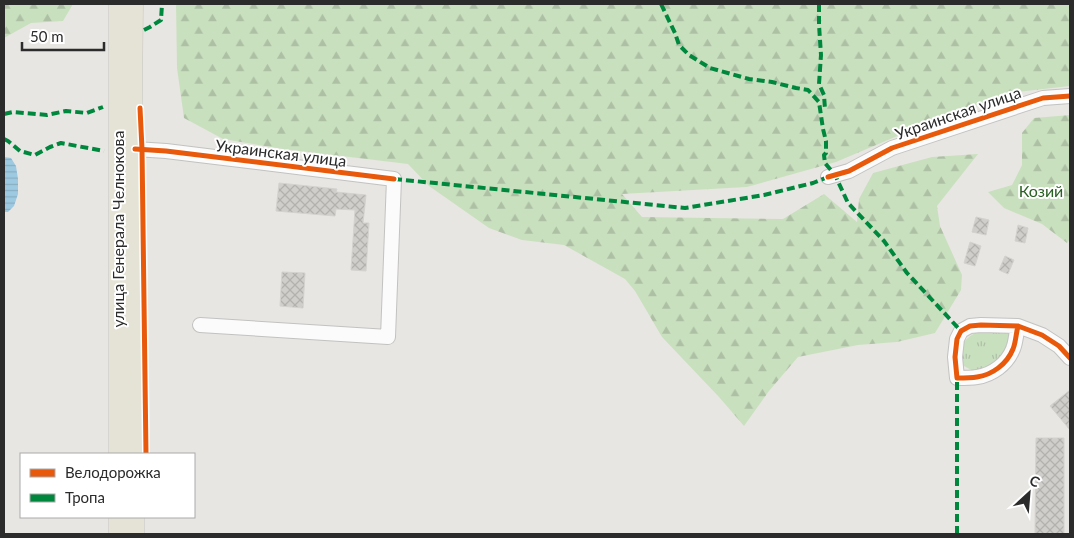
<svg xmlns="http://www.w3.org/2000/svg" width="1074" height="538" viewBox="0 0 1074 538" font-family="Lato,sans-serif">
	<defs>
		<pattern id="grass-tufts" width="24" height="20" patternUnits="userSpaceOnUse" patternTransform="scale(1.25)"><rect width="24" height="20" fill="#c9e0bf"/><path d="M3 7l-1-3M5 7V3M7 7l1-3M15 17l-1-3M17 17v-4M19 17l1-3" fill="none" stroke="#adc0a4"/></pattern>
		<pattern id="forest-firs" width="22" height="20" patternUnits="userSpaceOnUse" patternTransform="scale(1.25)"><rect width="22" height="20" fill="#c9e0bf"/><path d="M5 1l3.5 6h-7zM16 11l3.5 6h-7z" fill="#adc0a4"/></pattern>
		<pattern id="water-rules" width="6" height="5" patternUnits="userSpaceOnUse" patternTransform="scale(1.25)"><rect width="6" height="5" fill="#9ecae1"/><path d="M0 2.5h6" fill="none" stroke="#88aec1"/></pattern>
		<pattern id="building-cross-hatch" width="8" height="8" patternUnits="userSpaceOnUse" patternTransform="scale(1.25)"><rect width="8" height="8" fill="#d0cecb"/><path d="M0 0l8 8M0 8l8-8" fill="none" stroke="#b3b1ae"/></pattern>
	</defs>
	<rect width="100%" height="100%" fill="#e8e6e2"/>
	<!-- grass -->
	<path fill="url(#grass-tufts)" d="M979,331L1005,332L1011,334L1012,342C999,360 997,364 975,372L962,365C960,346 961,340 979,331Z"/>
	<!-- forest -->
	<g fill="url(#forest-firs)">
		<path d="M4,4H73L63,21L31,23L4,38Z"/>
		<path d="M176,4H1070V86L1017,92L947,115L836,162L747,187L622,194L642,217L783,219L824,194L857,222L859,199L873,173L932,157L978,154L937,206L940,226L962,275L961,290L935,333L897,342L858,345L798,357L769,391L744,426L719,397L662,337L635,291L625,279L564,245L522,240L489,228L429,186L408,164L283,149L223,139L184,118L177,68Z"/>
		<path d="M1070,115V239L1067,243L1042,224L1004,208L988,192L1012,185L1022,165V133L1034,118Z"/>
	</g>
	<!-- water -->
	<path fill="url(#water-rules)" d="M4,157L11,158L16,166L18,179V194L14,206L8,212H4Z"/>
	<!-- building -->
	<g fill="url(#building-cross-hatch)" stroke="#d3d2ce">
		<path d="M279,183L337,189L336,192L366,195L363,223H369L366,271L351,270L355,210L336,209L335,216L276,211Z"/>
		<path d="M976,217L989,220L986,235L972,232Z"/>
		<path d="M1018,225L1028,228L1025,243L1015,241Z"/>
		<path d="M970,242L981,246L975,266L964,263Z"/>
		<path d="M1005,256L1014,260L1008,274L999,270Z"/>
		<path d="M282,272L305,273L303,308L280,306Z"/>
		<path d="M1070,390V430L1050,406Z"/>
		<path d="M1036,438H1064V534H1035Z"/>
	</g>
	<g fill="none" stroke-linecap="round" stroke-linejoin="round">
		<defs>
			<g id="minor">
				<path d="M135,149L166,151L394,179L388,337L200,325"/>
				<path d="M828,177L849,171L892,148L1043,98L1070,96"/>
				<path d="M1018,326C1016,333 1016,342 1013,349C1007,364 992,375 977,377C971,378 964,378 957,378L955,357L957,339L961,331L970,326L981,325L1018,326L1042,335L1059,346L1070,358"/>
			</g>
			<g id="major">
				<path d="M134,4L133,107L135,149V454"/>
				<path d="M118,454V4"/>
				<path d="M118,517V534"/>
				<path d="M135,534V517"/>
			</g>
		</defs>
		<!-- minor casing -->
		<use href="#minor" stroke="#c2c2c1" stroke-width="16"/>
		<!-- major casing -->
		<use href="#major" stroke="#c5c4c2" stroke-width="19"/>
		<!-- minor -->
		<use href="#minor" stroke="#fcfbfb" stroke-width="14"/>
		<!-- major -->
		<use href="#major" stroke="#e5e3d6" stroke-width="18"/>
		<!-- quiet -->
		<g stroke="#00873e" stroke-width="4" stroke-dasharray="8 4" stroke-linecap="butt">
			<path d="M661,4L675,33L679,45L689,55L710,68L749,79L772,82L796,88L808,90L819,102L823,129L826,141V153L824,155L825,163L835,175L848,203L884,241L907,273L961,331"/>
			<path d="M819,4V25L821,55L819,84L824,95L825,109"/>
			<path d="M144,30L150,27L161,20L162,4"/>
			<path d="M4,114L13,112L47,115L66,111L87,113L103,107"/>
			<path d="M4,139L8,141L20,151L35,155L50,147L61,143L104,151"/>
			<path d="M394,179L685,208L764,195L813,183L828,177"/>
			<path d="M957,534V378"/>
		</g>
		<defs>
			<g id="cycleway">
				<path d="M140,108L142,149L146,454"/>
				<path d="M135,149L166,151L394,179"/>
				<path d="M828,177L849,171L892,148L1043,98L1070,96"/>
				<path d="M1018,326C1016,333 1016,342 1013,349C1007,364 992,375 977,377C971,378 964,378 957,378L955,357L957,339L961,331L970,326L981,325L1018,326L1042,335L1059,346L1070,358"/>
			</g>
		</defs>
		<!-- cycleway casing -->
		<use href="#cycleway" stroke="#fff" stroke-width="8"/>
		<!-- cycleway -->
		<use href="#cycleway" stroke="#e8590c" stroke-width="5"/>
	</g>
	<g text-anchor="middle" stroke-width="4" stroke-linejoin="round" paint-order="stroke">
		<!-- street labels -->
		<g font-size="16" fill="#2b2b2b" stroke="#fff">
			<text transform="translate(958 113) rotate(-19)" y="6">Украинская улица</text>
			<text transform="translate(281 153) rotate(7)" y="6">Украинская улица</text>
			<text transform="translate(118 229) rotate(-90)" y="6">улица Генерала Челнокова</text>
		</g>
		<!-- park labels -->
		<g font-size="16" fill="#2a6023" stroke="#fff">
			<text x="1041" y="197">Козий</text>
		</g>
	</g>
	<!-- border -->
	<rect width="1074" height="538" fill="none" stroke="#2b2b2b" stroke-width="10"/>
	<!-- legend -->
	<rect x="20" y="453" width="175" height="65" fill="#ffffff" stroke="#aaaaaa"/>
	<rect x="30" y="469" width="25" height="8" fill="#e8590c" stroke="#aaaaaa"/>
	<text x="65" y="478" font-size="15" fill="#2b2b2b">Велодорожка</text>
	<rect x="30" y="494" width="25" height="8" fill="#00873e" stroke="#aaaaaa"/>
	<text x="65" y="503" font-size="15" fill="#2b2b2b">Тропа</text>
	<!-- north arrow -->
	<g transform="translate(1029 493) rotate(26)" stroke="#ffffff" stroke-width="4" paint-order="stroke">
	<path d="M0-4L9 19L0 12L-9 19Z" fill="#2b2b2b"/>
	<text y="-8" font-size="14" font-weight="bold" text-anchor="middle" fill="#2b2b2b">С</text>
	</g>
	<!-- scale -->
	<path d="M22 42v8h82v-8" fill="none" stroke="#2b2b2b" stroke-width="2.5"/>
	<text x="30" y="42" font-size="15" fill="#2b2b2b" stroke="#ffffff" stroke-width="4" paint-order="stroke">50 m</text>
</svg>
